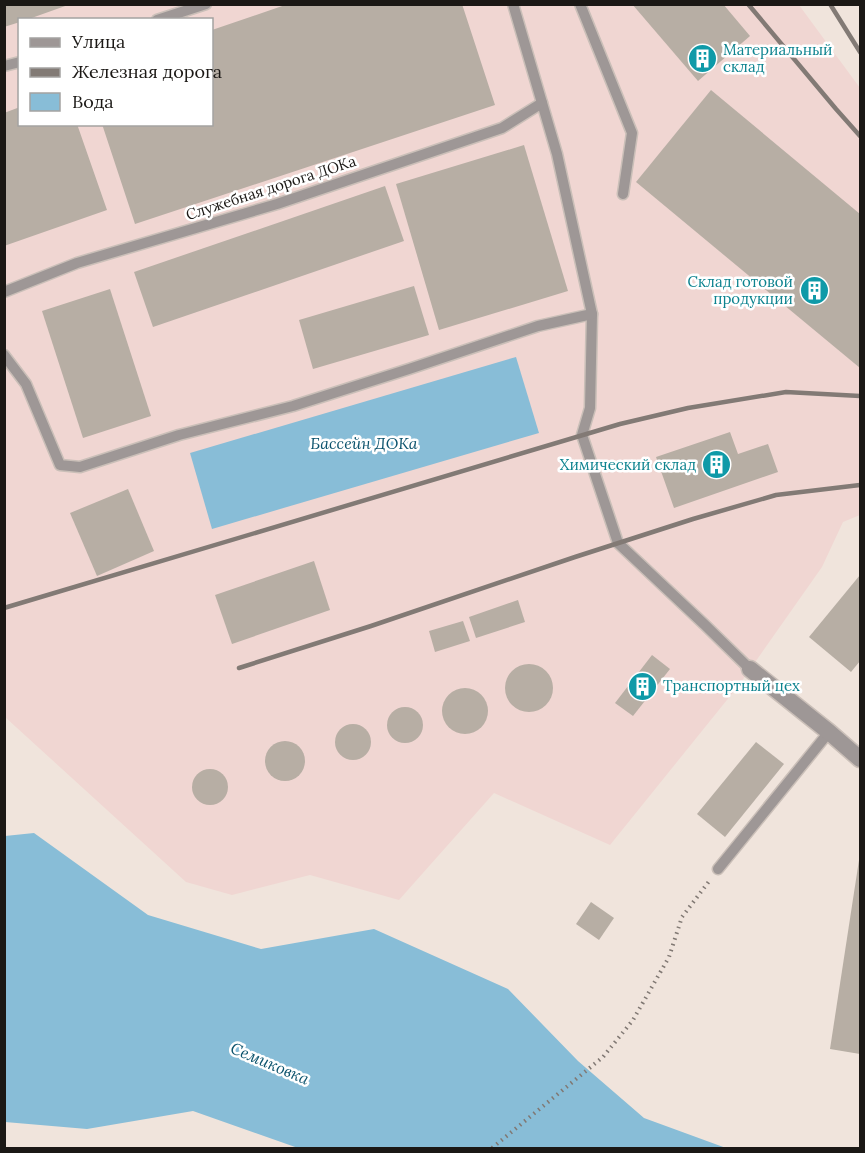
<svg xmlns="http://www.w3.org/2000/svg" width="865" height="1153" viewBox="0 0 865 1153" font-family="Lora,serif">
	<rect width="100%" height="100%" fill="#f0e4dc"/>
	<!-- industrial -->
	<path fill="#f0d6d2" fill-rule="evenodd" d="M4,5H799L860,88V515L843,522L822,567L739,685L610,845L494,793L399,900L310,875L232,895L186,882L5,717ZM20,20H212V124H20Z"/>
	<!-- water -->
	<g fill="#88bdd7">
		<path d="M516,357L539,433L212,529L190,453Z"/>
		<path d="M34,833L148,915L261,949L374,929L508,989L578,1061L644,1118L726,1148H298L193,1111L87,1129L5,1122V836Z"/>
	</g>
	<!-- building -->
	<g fill="#b7aea4">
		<path d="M4,4H68V5L26,20H20V22L4,27Z"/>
		<path d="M288,4H462L495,105L135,224L102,124H212V30Z"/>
		<path d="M632,4H723L750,36L698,81Z"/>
		<path d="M711,90L860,214V368L636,182Z"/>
		<path d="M20,107V124H77L107,210L4,246V113Z"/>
		<path d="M524,145L568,291L439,330L396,184Z"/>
		<path d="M385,186L404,241L153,327L134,272Z"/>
		<path d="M414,286L429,335L313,369L299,320Z"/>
		<path d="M110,289L151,416L83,438L42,311Z"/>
		<path d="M730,432L738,454L768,444L778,472L674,508L656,457Z"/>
		<path d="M128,489L154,551L97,576L70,513Z"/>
		<path d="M314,561L330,610L232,644L215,595Z"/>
		<path d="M860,575V661L851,672L809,637Z"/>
		<path d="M518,600L525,622L476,638L469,617Z"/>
		<path d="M463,621L470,641L435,652L429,631Z"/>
		<path d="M652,655L670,669L633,716L615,703Z"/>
		<circle cx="529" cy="688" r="24"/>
		<circle cx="465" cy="711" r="23"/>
		<circle cx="405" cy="725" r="18"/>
		<circle cx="353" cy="742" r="18"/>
		<circle cx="285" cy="761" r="20"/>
		<path d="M756,742L784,764L725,837L697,814Z"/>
		<circle cx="210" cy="787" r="18"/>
		<path d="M859,860H860V1054L830,1049Z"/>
		<path d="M591,902L614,918L599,940L576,924Z"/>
	</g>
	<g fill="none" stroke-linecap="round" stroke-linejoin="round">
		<defs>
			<g id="service">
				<path d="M513,4L557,154L592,314L590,408L582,435L618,543L705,625L750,669"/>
				<path d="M580,4L632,133L623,194"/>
				<path d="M157,20L206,4"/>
				<path d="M4,66L20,62"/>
				<path d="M4,292L77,263L277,204L502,128L542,103"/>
				<path d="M4,355L26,384L60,465L80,467L179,435L293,406L409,369L538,326L592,314"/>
				<path d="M718,869L829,732"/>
			</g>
			<path id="minor" d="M750,669L829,732L860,759"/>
		</defs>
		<!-- service casing -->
		<use href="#service" stroke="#cabfb8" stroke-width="13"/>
		<!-- minor casing -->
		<use href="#minor" stroke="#cabfb8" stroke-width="19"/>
		<!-- path -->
		<path stroke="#807873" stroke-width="4" stroke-dasharray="1.5 4.5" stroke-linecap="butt" d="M492,1148L603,1057L633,1020L669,957L682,917L710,880"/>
		<!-- service -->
		<use href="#service" stroke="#9e9796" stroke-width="10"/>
		<!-- minor -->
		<use href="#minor" stroke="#9e9796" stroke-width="16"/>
		<!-- rail -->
		<g stroke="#827a75" stroke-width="4.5">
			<path d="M748,4L836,109L860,136"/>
			<path d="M830,4L860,52"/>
			<path d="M4,608L620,424L688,408L786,392L860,396"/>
			<path d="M239,668L371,626L575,557L693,519L776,495L860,485"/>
		</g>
	</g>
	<!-- icons -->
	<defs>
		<symbol id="building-disc" viewBox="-11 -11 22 22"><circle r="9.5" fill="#0f9aa8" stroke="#fff"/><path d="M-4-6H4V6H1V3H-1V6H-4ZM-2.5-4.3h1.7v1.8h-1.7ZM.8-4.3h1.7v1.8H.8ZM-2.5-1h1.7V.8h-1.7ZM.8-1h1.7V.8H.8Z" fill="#fff"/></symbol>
	</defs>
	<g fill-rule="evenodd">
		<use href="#building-disc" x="686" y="42" width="33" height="33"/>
		<use href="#building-disc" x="798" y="274" width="33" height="33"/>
		<use href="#building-disc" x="700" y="448" width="33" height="33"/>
		<use href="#building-disc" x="626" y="670" width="33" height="33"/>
	</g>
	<g text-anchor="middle" stroke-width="5" stroke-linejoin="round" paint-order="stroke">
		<!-- culture labels -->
		<g font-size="15" fill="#0d838f" stroke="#fff" text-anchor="start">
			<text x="723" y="55">Материальный<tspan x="723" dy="17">склад</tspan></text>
			<text x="793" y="287" text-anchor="end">Склад готовой<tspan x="793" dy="17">продукции</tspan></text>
			<text x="696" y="470" text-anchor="end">Химический склад</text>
			<text x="663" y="691">Транспортный цех</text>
		</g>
		<!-- street labels -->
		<g font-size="15" fill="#1b1815" stroke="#fff">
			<text transform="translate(271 188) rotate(-18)" y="5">Служебная дорога ДОКа</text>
		</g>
		<!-- water labels -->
		<g font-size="16" font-style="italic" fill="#0c536d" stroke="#fff">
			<text x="364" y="449">Бассейн ДОКа</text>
			<text transform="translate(270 1063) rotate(23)" y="6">Семиковка</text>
		</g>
	</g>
	<!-- border -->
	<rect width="865" height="1153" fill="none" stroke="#1b1815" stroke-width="12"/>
	<!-- legend -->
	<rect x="18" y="18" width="195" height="108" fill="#ffffff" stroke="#a4a3a1" stroke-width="1.5"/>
	<rect x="30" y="38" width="30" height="9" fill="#9e9796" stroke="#a4a3a1" stroke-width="1.5"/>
	<text x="72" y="48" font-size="18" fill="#1b1815">Улица</text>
	<rect x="30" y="68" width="30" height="9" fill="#827a75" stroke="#a4a3a1" stroke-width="1.5"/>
	<text x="72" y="78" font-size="18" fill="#1b1815">Железная дорога</text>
	<rect x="30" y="93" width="30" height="18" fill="#88bdd7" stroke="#a4a3a1" stroke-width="1.5"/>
	<text x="72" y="108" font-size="18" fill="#1b1815">Вода</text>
</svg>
